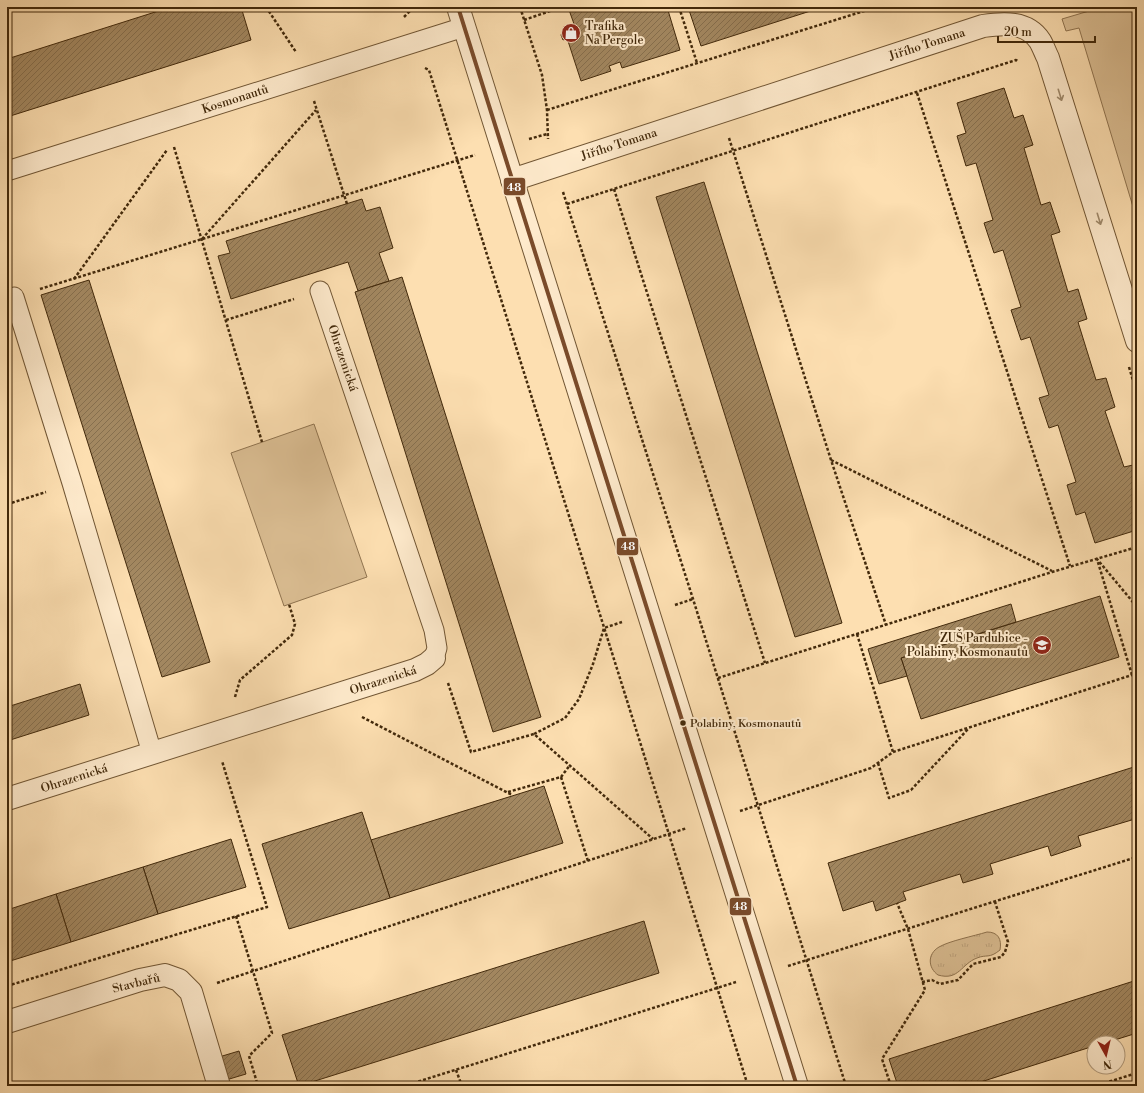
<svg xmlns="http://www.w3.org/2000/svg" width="1144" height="1093" viewBox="0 0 1144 1093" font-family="'Libre Bodoni',serif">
	<defs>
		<pattern id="park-tufts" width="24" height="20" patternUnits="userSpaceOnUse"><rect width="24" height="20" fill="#ddc095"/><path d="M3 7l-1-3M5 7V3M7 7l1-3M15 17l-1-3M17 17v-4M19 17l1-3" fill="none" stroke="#bfa57f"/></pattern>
		<pattern id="building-hatch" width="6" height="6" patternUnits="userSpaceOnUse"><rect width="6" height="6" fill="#a38861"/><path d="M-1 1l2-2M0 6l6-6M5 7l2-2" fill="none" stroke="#866f4e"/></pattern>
	</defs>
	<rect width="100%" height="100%" fill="#fddfb1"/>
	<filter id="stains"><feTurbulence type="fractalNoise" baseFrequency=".005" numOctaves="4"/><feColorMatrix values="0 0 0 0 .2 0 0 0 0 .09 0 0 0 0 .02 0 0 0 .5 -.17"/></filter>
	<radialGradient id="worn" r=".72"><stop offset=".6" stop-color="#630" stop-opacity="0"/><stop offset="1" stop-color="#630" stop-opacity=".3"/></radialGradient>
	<!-- grass -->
	<g fill="#ddc095" stroke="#907450">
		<path d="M1088,7H1137V220L1079,28L1066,31L1062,19L1089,11Z"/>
		<path d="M314,424L367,577L284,606L231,453Z"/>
	</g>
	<!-- park -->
	<path fill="url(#park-tufts)" stroke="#907450" d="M987,932C998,932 1002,939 1000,950C989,959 987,954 977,958C961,964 959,981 938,975C928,968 927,954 939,947C949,941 974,936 987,932Z"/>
	<!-- building -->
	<g fill="url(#building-hatch)" stroke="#42290b">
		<path d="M171,7H241L251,40L7,117V59Z"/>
		<path d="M568,7H667L680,50L622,68L620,62L609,66L611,71L581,81L567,38L563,40L561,35L565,27L574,24Z"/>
		<path d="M688,7H823L701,46Z"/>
		<path d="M1004,88L1014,118L1023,115L1033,145L1024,148L1041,205L1050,202L1060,232L1051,235L1068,292L1078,289L1087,319L1078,322L1096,380L1106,378L1115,407L1105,411L1124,467L1133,465L1137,478V496L1133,498L1137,511V530L1095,543L1085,512L1076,515L1067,485L1076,482L1058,425L1049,428L1039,398L1049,395L1030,337L1021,340L1011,310L1021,307L1003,250L994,253L984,223L993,220L976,163L966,166L957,136L966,133L957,103Z"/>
		<path d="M704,182L842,623L795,637L656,197Z"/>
		<path d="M362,199L366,211L380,207L393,248L379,253L389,281L358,291L348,262L231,299L218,256L230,253L226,241Z"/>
		<path d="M402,277L541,717L493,732L355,292Z"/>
		<path d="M89,280L210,662L162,677L41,295Z"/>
		<path d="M1100,596L1119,657L921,719L901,658Z"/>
		<path d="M1011,604L1016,622L901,658L907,676L879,684L868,649Z"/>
		<path d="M80,684L89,715L7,741V707Z"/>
		<path d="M1137,766V825L1135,819L1078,836L1081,846L1051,856L1048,846L990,864L993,874L963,883L960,874L903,892L906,900L876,911L873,901L843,911L828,863Z"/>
		<path d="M544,786L563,843L390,898L371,840Z"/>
		<path d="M362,812L390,898L289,929L262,844Z"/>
		<path d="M231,839L246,887L158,914L143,867Z"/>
		<path d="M143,867L158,914L71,942L56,894Z"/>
		<path d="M56,894L71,942L7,962V910Z"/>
		<path d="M644,921L659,973L299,1086L282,1035Z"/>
		<path d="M1137,980V1033L1105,1043H1094V1046L968,1086H898L889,1059Z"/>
		<path d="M239,1051L246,1074L226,1080L219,1057Z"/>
	</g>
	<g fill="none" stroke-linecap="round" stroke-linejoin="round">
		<defs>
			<g id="lane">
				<path d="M7,171L464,27"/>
				<path d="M320,291L434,630L437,648L434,658"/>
				<path d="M14,297L72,483L152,753"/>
			</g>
			<g id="street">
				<path d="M458,7L797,1086"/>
				<path d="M512,180L983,26C1003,23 1027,21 1040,41C1043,46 1045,52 1048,58L1137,341"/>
				<path d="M7,799L415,670L427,664L434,658"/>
				<path d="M7,1022L140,980L165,975L179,980L191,992L219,1086"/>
			</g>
		</defs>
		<!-- lane casing -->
		<use href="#lane" stroke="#715634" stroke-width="21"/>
		<!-- street casing -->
		<use href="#street" stroke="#715634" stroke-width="24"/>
		<!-- path -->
		<g stroke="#42290b" stroke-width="2.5" stroke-dasharray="3 2" stroke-linecap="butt">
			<path d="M266,7L296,52"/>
			<path d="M520,7L542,75L547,110L548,139"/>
			<path d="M679,7L697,63"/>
			<path d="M404,17L410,11L409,7"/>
			<path d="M524,20L562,7"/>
			<path d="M425,68L429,70L748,1086"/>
			<path d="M917,93L1070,566"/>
			<path d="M314,101L347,204"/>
			<path d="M547,110L877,7"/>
			<path d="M729,138L831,460L886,625"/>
			<path d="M529,139L547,134"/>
			<path d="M174,147L262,442"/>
			<path d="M614,189L765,663"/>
			<path d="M563,192L693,599L846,1086"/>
			<path d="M567,204L1016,60L1018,61"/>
			<path d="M202,239L316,110"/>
			<path d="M74,279L167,150"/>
			<path d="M40,289L475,155"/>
			<path d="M226,320L294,299"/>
			<path d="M1129,367L1137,394"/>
			<path d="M831,460L1052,571"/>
			<path d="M7,502L11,503L46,492"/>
			<path d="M675,605L693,599"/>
			<path d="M857,634L893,752"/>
			<path d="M1132,675L1097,559L1137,607"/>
			<path d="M718,678L1052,572L1137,547"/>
			<path d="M448,683L471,752L534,734L653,839"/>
			<path d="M235,697L240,680L292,635L295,624L289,604"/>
			<path d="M362,717L512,795"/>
			<path d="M534,734L565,718L579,699L593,664L604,628L622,622"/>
			<path d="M878,763L889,798L911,790L968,729"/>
			<path d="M561,777L588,861"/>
			<path d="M508,792L561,777L570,765"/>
			<path d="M740,811L871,768L893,752L1132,675H1137"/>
			<path d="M236,916L272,1033L249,1056L258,1086"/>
			<path d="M788,966L1137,857"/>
			<path d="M922,982L932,980L940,984L958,980L973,964L1001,957L1005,952L1008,942L995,902"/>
			<path d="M217,983L687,828"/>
			<path d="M7,986L267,907L222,761"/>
			<path d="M456,1070L462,1086"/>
			<path d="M404,1086L736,982"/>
			<path d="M891,1086L882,1059L925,990L908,929L897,903"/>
			<path d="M1095,1086L1137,1073"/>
		</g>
		<!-- lane -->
		<use href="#lane" stroke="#feeacc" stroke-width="19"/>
		<!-- street -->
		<use href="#street" stroke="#feeacc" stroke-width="22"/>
		<defs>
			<path id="bus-1" d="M458,7L797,1086"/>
		</defs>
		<!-- bus-1 casing -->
		<use href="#bus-1" stroke="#feeacc" stroke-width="7"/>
		<!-- bus-1 -->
		<use href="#bus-1" stroke="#7a4b2a" stroke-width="4"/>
	</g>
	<!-- one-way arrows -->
	<defs><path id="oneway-shaft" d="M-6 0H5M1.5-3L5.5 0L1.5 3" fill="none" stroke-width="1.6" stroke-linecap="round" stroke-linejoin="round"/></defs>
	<g stroke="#a08a6c">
		<use href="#oneway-shaft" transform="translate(1060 95) rotate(73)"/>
		<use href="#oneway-shaft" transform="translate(1099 219) rotate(73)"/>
	</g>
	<!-- icons -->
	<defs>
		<symbol id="shop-disc" viewBox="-11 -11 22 22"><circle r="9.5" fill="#8f2418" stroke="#feeacc"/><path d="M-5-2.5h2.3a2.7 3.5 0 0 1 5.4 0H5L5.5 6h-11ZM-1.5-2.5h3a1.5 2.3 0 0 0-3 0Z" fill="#fff"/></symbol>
		<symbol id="school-disc" viewBox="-11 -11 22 22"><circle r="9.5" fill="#8f2418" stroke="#feeacc"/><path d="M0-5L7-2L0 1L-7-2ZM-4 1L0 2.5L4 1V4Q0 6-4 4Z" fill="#fff"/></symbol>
	</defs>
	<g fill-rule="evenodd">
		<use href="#shop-disc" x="560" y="22" width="22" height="22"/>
		<use href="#school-disc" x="1031" y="634" width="22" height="22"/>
	</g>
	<!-- markers -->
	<circle fill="#42290b" stroke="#feeacc" stroke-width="1.5" cx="683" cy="723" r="3.5"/>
	<g text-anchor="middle" stroke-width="4" stroke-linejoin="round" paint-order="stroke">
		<!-- bus labels -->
		<g font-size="11" fill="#42290b" stroke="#feeacc" text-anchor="start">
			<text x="690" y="727">Polabiny, Kosmonautů</text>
		</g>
		<!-- poi labels -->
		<g font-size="12" fill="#42290b" stroke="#feeacc" text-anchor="start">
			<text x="585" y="30">Trafika<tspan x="585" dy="14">Na Pergole</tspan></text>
			<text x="1028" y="642" text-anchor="end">ZUŠ Pardubice -<tspan x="1028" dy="14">Polabiny, Kosmonautů</tspan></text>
		</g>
		<!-- street labels -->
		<g font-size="12" fill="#42290b" stroke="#feeacc">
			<text transform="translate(927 44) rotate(-18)" y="4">Jiřího Tomana</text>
			<text transform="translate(235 99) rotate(-18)" y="4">Kosmonautů</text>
			<text transform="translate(619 144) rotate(-18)" y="4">Jiřího Tomana</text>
			<text transform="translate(343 358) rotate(71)" y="4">Ohrazenická</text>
			<text transform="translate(383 680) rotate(-18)" y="4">Ohrazenická</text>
			<text transform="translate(74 778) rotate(-18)" y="4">Ohrazenická</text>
			<text transform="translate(136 983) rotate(-14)" y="4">Stavbařů</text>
		</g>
	</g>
	<g stroke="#feeacc" stroke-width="1.5">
		<rect x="503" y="177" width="23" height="19" rx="4" fill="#7a4b2a"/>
		<rect x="616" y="537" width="23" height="19" rx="4" fill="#7a4b2a"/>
		<rect x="729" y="897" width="23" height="19" rx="4" fill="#7a4b2a"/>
	</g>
	<g font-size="11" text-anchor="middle" font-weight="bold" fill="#fff">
		<text x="514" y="191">48</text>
		<text x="628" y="550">48</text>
		<text x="740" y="910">48</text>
	</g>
	<!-- margin -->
	<rect width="1144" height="1093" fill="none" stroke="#fddfb1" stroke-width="24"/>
	<rect x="8" y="8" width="1128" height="1077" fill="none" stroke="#42290b" stroke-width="2"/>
	<rect x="12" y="12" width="1120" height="1069" fill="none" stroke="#42290b"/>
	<!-- north arrow -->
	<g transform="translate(1106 1055) rotate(172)"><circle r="19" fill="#feeacc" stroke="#b39d7f"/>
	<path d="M0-3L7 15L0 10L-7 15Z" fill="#8f2418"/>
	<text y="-6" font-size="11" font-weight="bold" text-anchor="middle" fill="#42290b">N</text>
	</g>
	<!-- scale -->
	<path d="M998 36v6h97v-6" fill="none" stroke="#42290b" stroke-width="2"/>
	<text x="1004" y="36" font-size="12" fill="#42290b" stroke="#feeacc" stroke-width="3" paint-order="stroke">20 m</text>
	<rect width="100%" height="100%" filter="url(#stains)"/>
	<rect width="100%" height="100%" fill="url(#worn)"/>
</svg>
